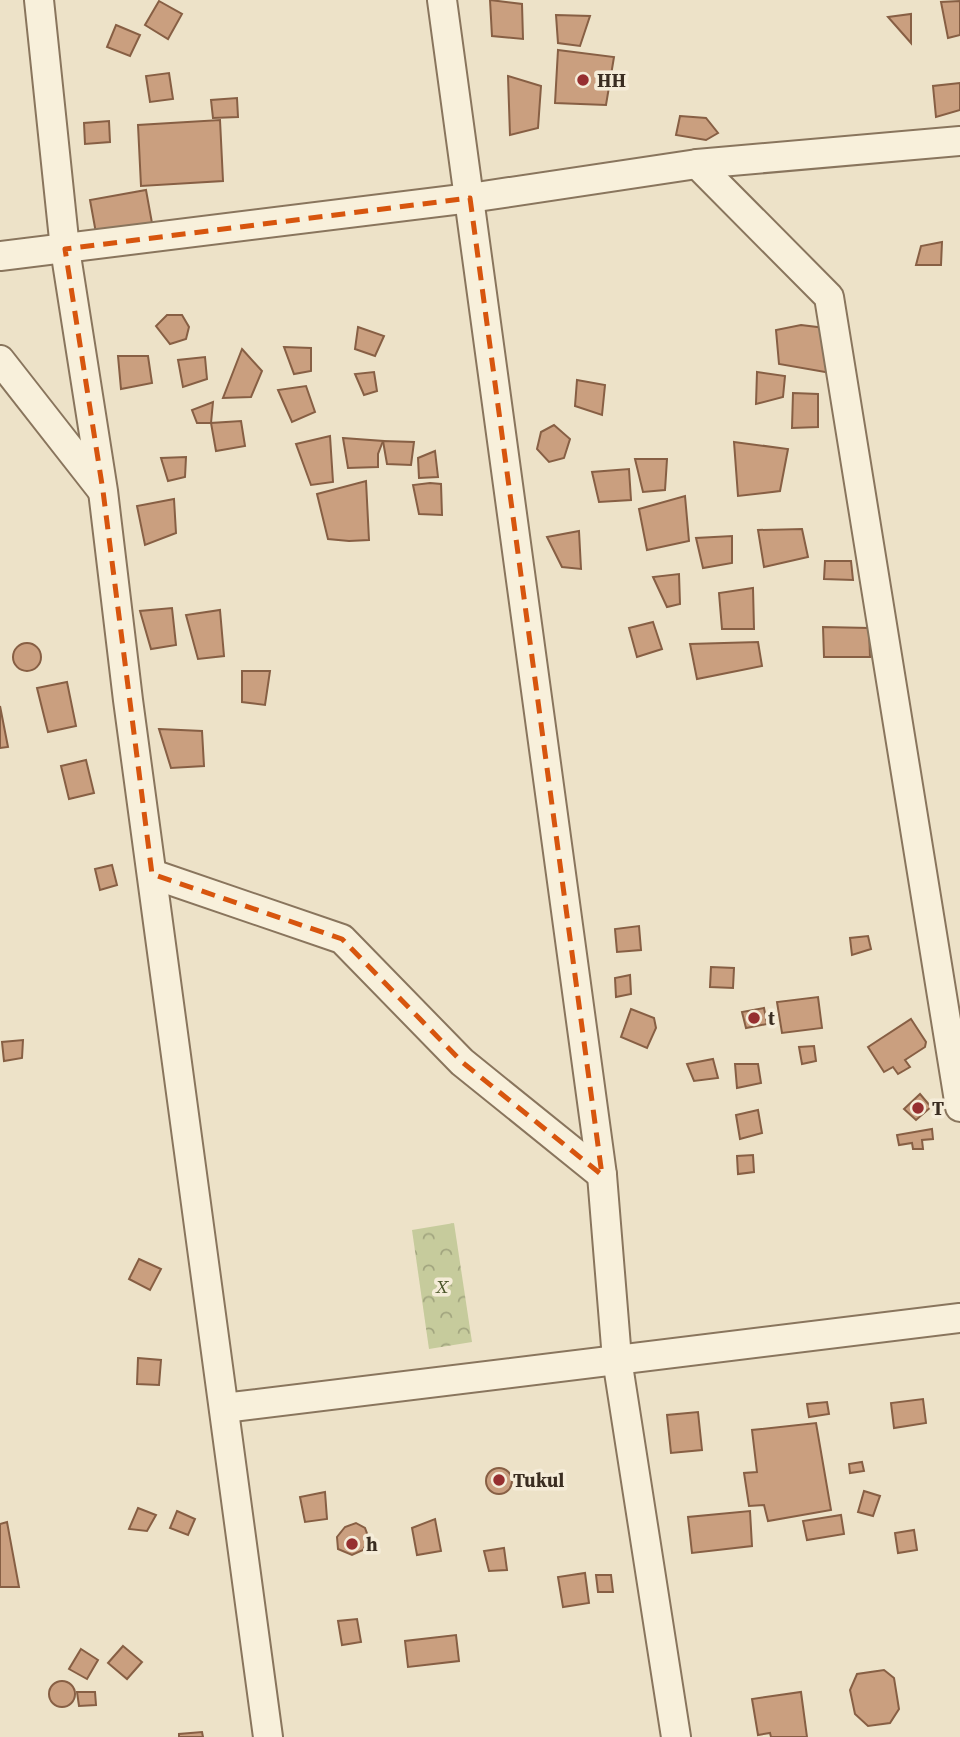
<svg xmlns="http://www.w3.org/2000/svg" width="960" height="1737" viewBox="0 0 960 1737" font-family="'Source Serif 4',serif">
	<defs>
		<pattern id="forest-crowns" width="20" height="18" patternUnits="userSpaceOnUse" patternTransform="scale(1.75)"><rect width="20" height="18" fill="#c6cb9c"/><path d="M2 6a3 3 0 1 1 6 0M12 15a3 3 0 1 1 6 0" fill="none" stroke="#a2a57f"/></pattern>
	</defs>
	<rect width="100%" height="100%" fill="#ede2c8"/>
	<!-- forest -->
	<path fill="url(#forest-crowns)" d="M454,1223L472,1342L429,1349L412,1230Z"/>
	<!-- building -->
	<g fill="#ca9f7f" stroke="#875f44" stroke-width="2">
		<path d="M490,0L522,4L523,39L492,36Z"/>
		<path d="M159,1L182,14L168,39L145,25Z"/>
		<path d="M960,1V35L948,38L941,2Z"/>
		<path d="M911,14V43L888,17Z"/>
		<path d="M556,15L590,16L580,46L558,43Z"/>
		<path d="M116,25L140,35L130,56L107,47Z"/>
		<path d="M558,50L614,57L606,105L555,103Z"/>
		<path d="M169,73L173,99L150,102L146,76Z"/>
		<path d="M508,76L541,86L538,128L510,135Z"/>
		<path d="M960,83V110L936,117L933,86Z"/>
		<path d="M237,98L238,117L213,118L211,100Z"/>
		<path d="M680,116L706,118L718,133L706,140L676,135Z"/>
		<path d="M220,120L223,181L141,186L138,125Z"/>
		<path d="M109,121L110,142L85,144L84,123Z"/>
		<path d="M146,190L152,223L96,233L90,200Z"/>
		<path d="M942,242L941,265H916L921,246Z"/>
		<path d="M167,315H182L189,327L186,339L170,344L156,326Z"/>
		<path d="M801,325L825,328L831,373L779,364L776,330Z"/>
		<path d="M358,327L384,336L375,356L355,349Z"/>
		<path d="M284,347L311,348V371L294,374Z"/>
		<path d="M242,349L262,371L251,397L223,398Z"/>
		<path d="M118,356H148L152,383L121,389Z"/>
		<path d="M205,357L207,379L183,387L178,360Z"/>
		<path d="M374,372L377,391L364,395L355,374Z"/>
		<path d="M757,372L785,376L783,397L756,404Z"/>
		<path d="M577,380L605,385L602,415L575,406Z"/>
		<path d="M306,386L315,412L292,422L278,390Z"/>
		<path d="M793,393L818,394V427L792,428Z"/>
		<path d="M213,402L211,423H197L192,410Z"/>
		<path d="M241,421L245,446L216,451L211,423Z"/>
		<path d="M554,425L570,439L564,458L549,462L537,449L541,432Z"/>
		<path d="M330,436L333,482L311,485L296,444Z"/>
		<path d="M343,438L383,441L378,454V467L348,468Z"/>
		<path d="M383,441L414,442L411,465L387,464Z"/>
		<path d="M734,442L788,449L780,491L738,496Z"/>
		<path d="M435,451L438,477L419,478L418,458Z"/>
		<path d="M186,457L185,477L168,481L161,458Z"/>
		<path d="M635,459H667L665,490L643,492Z"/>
		<path d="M629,469L631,500L599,502L592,472Z"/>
		<path d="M366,481L369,540L349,541L328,539L317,494Z"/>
		<path d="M430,483L441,484L442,515L419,514L413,485Z"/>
		<path d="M685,496L689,541L647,550L639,509Z"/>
		<path d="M174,499L176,533L145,545L137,506Z"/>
		<path d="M802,529L808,557L764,567L758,530Z"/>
		<path d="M579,531L581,569L562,567L547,537Z"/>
		<path d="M732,536V563L703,568L696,538Z"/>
		<path d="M825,561H851L853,580L824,579Z"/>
		<path d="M679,574L680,604L667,607L653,577Z"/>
		<path d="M753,588L754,629H722L719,593Z"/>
		<path d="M172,608L176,645L151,649L140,611Z"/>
		<path d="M220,610L224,656L198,659L186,615Z"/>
		<path d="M653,622L662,649L637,657L629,628Z"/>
		<path d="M823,627L869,628L870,657H824Z"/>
		<path d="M758,642L762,666L697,679L690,644Z"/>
		<circle cx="27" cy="657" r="14"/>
		<path d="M242,671H270L265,705L242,702Z"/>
		<path d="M67,682L76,726L48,732L37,688Z"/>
		<path d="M0,706L8,747L0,748Z"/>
		<path d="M159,729L202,731L204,766L171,768Z"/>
		<path d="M86,760L94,793L69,799L61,766Z"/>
		<path d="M112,865L117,885L100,890L95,869Z"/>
		<path d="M639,926L641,950L617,952L615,929Z"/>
		<path d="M868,936L871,949L852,955L850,938Z"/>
		<path d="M711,967L734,968L733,988L710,987Z"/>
		<path d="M630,975L631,994L616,997L615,978Z"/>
		<path d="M818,997L822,1028L782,1033L777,1002Z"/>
		<path d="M764,1008L767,1024L746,1028L742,1012Z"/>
		<path d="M631,1009L654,1018L656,1028L647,1048L621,1037Z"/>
		<path d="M911,1019L926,1042L925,1047L905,1060L910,1067L898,1074L893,1067L884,1072L868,1047Z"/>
		<path d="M23,1040L22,1058L4,1061L2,1042Z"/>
		<path d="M814,1046L816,1061L802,1064L799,1047Z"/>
		<path d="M713,1059L718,1078L694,1081L687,1064Z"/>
		<path d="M735,1064H758L761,1083L737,1088Z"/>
		<path d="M920,1094L931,1107L916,1120L904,1109Z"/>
		<path d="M758,1110L762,1133L740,1139L736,1115Z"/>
		<path d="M932,1129L933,1139L922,1140L923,1149H913L912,1143L899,1145L897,1135Z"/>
		<path d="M753,1155L754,1172L738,1174L737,1156Z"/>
		<path d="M139,1259L161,1269L150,1290L129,1279Z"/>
		<path d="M138,1358L161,1360L159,1385L137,1384Z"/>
		<path d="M923,1399L926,1423L894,1428L891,1403Z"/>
		<path d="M827,1402L829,1414L809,1417L807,1404Z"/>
		<path d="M698,1412L702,1450L671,1453L667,1415Z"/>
		<path d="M816,1423L831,1510L768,1521L764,1505L749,1506L744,1473L757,1472L752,1430Z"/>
		<path d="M862,1462L864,1471L850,1473L849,1464Z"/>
		<circle cx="499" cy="1481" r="13"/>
		<path d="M864,1491L880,1496L873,1516L858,1512Z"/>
		<path d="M325,1492L327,1519L305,1522L300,1497Z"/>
		<path d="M138,1508L156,1515L147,1531L129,1529Z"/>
		<path d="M177,1511L195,1519L188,1535L170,1528Z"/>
		<path d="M750,1511L752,1546L692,1553L688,1517Z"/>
		<path d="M841,1515L844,1534L807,1540L803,1521Z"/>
		<path d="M435,1519L441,1551L417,1555L412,1528Z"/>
		<path d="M7,1522L19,1587H0V1524Z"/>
		<path d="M356,1523L365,1528L369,1539L363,1550L352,1555L338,1549L337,1537L345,1527Z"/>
		<path d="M914,1530L917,1550L898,1553L895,1533Z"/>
		<path d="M504,1548L507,1570L489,1571L484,1551Z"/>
		<path d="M585,1573L589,1603L563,1607L558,1577Z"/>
		<path d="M596,1575H611L613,1592H598Z"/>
		<path d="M357,1619L361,1642L342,1645L338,1621Z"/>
		<path d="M456,1635L459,1661L408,1667L405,1641Z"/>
		<path d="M123,1646L142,1662L127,1679L108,1663Z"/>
		<path d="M81,1649L98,1660L87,1679L69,1669Z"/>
		<path d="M884,1670L894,1678L899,1709L890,1723L868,1726L855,1714L850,1690L857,1674Z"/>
		<circle cx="62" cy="1694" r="13"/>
		<path d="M77,1692H95L96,1705L79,1706Z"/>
		<path d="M801,1692L807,1737H771L770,1733L758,1735L752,1699Z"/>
		<path d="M202,1732L203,1737H179V1734Z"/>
	</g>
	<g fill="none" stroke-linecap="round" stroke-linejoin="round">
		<defs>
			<g id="street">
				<path d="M39,0L65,249L103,491L128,700L268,1737"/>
				<path d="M442,0L602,1175L617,1359L676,1737"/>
				<path d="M697,164L829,297L960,1107"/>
				<path d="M0,256L470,198L697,164L960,141"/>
				<path d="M0,360L101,489"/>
				<path d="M152,874L342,939L462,1062L602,1175"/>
				<path d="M224,1408L960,1318"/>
			</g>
		</defs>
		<!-- street casing -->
		<use href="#street" stroke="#89755d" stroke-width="32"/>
		<!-- street -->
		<use href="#street" stroke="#f8f0db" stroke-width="28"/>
	</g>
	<!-- marked area -->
	<path fill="none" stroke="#d7550e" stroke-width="5" stroke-dasharray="14 9" stroke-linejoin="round" d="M470,198L602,1175L462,1062L342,939L152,874L103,491L65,249Z"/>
	<!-- markers -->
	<g fill="#962f30" stroke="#f5ecd8" stroke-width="2.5">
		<circle cx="583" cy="80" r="7"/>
		<circle cx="754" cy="1018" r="7"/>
		<circle cx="918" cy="1108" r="7"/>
		<circle cx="499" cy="1480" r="7"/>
		<circle cx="352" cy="1544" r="7"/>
	</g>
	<g text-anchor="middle" stroke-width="7" stroke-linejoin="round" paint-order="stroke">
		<!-- poi labels -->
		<g font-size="19" font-weight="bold" fill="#3a2d21" stroke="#f5ecd8" text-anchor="start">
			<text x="597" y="87">HH</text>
			<text x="768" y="1025">t</text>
			<text x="932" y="1115">T</text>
			<text x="513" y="1487">Tukul</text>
			<text x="366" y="1551">h</text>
		</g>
		<!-- park labels -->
		<g font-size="19" font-style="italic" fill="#4a5528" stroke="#f5ecd8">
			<text x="442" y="1293">X</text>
		</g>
	</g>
</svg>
